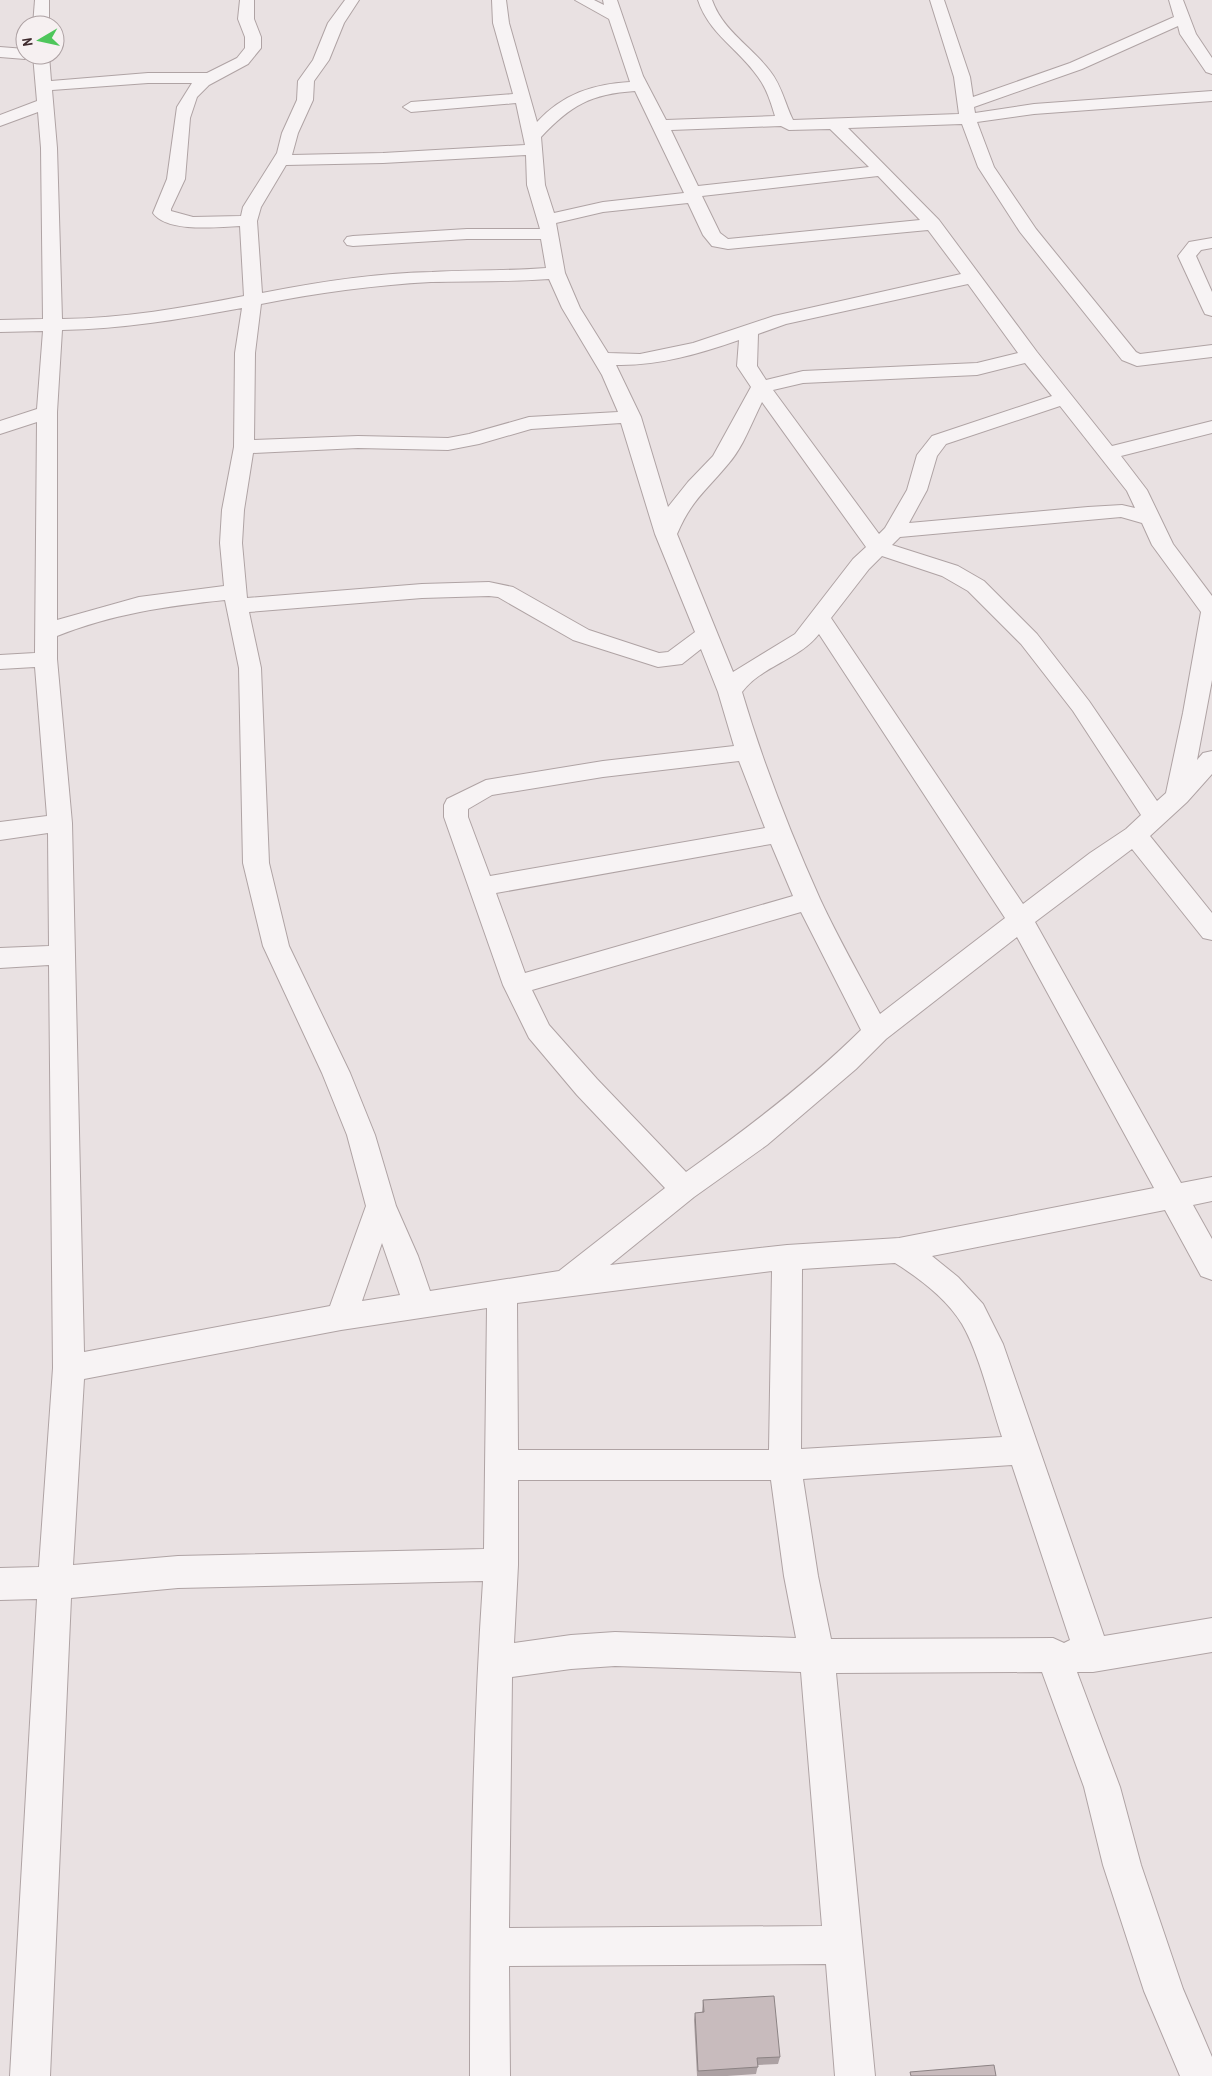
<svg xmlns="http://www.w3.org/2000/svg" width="1212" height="2076" viewBox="0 0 1212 2076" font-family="'Archivo Narrow',sans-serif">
	<rect width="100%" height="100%" fill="#e9e1e2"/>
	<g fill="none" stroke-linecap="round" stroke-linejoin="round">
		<defs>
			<g id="minor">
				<path d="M35,0H49V25H33Z"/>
				<path d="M240,0H254V19L261,37V48L248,64L209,85L197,97L190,118L185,179L171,209V211L193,217L241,216L243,207L277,153L282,133L297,100L298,81L313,60L328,23L345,0H359L344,23L329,60L314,81L313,100L298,133L292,155L383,153L525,145L516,103L411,112L403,107L411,102L513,94L493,23L492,0H506L509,23L537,122C563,94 593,84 630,82L609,19L575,0H594L604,5L603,0H617L643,76L666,120L775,116C771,103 767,89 758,77C739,49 709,34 698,0H712C723,31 751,46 770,71C782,86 785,104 793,120L959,114L954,77L930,0H944L970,77L973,97L1070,63L1174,17L1169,0H1183L1196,34L1212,58V74L1206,72L1180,34L1178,26L1082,69L974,107L975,113L1034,104L1212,91V101L1034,114L977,122L994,167L1036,229L1136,352L1140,354L1212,345V357L1137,366L1122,360L1020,232L978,167L962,124L848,128L939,220L1037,352L1112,446L1212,421V433L1121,456L1147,490L1173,544L1212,596V680L1197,760L1203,753L1212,751V774L1187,802L1150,836L1212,913V940L1203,938L1132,849L1035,922L1181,1183L1212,1177V1201L1193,1205L1212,1239V1280L1201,1276L1165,1210L932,1256L958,1277L983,1304L1003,1344L1104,1636L1212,1618V1652L1093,1672H1077L1120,1787L1141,1865L1183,1989L1212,2057V2076H1180L1144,1991L1103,1865L1084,1787L1042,1672L836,1673L875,2076H835L826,1964L509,1966L510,2076H470C470,1911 472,1746 483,1581L178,1588L71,1598L50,2076H10L37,1599L0,1600V1568L39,1567L53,1368L49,965L0,968V948L49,946L48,833L0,840V822L47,816L35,667L0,669V655L35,653L37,422L0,434V421L37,409L43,331L0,332V320L43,319L41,148L38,112L0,126V115L37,101L33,55H49L51,81L148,73H207L237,58L245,48V37L238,19ZM148,83H192L177,107L167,179L153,213C167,233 218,227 240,226L244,296C183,308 124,318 62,319L57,148L52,90ZM635,91L684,193L603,202L554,213L545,185L541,137C571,105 591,94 635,91ZM781,126L789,130L830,129L869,167L698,186L671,130ZM526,155L527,185L540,229H467L353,236L347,237L344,241L347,245L353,246L467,239H541L546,268C508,271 470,270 432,272C375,273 318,282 262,293L257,221L261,207L286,165L383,163ZM878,176L920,220L728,239L720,233L702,196ZM688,203L703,235L712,246L728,249L928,230L961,274L774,316L693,343L640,354L608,353L580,308L565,273L556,223L603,212ZM549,279L562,308L602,375L618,412L529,417L469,434L448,438L358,436L254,440L255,353L261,304C317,293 374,285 431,282C471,281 510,282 549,279ZM968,284L1018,353L977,363L803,371L766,380L757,366L758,334L786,324ZM242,308L235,353L234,447L222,510L220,543L224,586L139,597L57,620V412L62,330C123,329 182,319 242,308ZM739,340L737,366L751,387L713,456L688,482L668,507L641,417L616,365C658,366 699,354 739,340ZM1025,363L1052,396L932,436L917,455L907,490L885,528L879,534L773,390L803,383L977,375ZM762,402L866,547L853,559L795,634L733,672L677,534C692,499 706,491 729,463C743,447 752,422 762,402ZM1060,406L1127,491L1135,508L1122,505L1088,507L909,523L927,490L937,456L946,444ZM621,423L655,534L695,632L668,652L659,653L589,630L513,587L489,582L422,584L247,598L242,543L244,510L253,453L358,448L448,450L479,444L531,429ZM1121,517L1142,523L1152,545L1201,612L1183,713L1166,793L1157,801L1089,701L1037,634L984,581L958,566L892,545L900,537ZM882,556L942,576L968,591L1021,644L1073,711L1141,815L1126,829L1090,853L1023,904L831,618L869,569ZM489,596L498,597L573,640L658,667L682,664L701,649L718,692L734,746L603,761L486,780L447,799L444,805V817L503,985L529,1038L577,1095L665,1188L559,1271L430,1291L418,1256L396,1206L375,1135L350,1073L289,946L269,863L261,668L249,612L422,598ZM225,600L239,668L243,863L263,946L322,1073L347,1135L366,1206L330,1306L84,1352L72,823L57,659V636C112,614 167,606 225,600ZM819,634L1005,918L880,1014C860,976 838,938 820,899C790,832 763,763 742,692C761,666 799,660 819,634ZM739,761L765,828L490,876L468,817V809L492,795L603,777ZM771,844L793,896L525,973L496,893ZM801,912L861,1030C807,1083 748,1128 686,1172L597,1079L549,1025L532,990ZM1017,937L1154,1188L899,1238L787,1245L610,1265L694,1197L767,1145L856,1069L886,1039ZM382,1243L400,1295L362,1301ZM895,1263C919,1278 947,1299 962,1324C979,1353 991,1404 1002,1437L801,1449L802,1269ZM772,1271L769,1450H518L517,1303ZM487,1308L484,1549L178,1556L73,1565L84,1379L341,1330ZM1012,1465L1070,1640L1064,1643L1053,1638L831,1639L818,1576L803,1479ZM518,1480H771L784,1576L796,1638L615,1632L571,1635L514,1643L518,1565ZM615,1666L801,1672L822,1926L509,1928L512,1677L571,1669Z"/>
				<path d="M0,47L25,49V55H32L25,59L0,57Z"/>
				<path d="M1212,238V248L1201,250L1196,256L1212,292V316L1205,314L1203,310L1178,256L1189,242Z"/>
			</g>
		</defs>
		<!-- minor casing -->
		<use href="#minor" stroke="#afa3a4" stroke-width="2"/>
		<!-- minor -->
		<use href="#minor" fill="#f7f3f4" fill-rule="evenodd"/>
	</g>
	<!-- wall -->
	<path fill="#aca1a3" d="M703,2000L780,2057L778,2064L758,2065L756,2074L727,2076H697L694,2020L695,2013L702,2012Z"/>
	<!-- building -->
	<g fill="#c8bbbd" stroke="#8c8384">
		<path d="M774,1996L780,2057L757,2058L758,2067L698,2071L695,2013L704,2012L703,2000Z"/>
		<path d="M994,2065L996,2076H911L910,2072Z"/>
	</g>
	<!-- north arrow -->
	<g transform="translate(40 40) rotate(261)"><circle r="24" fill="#f6f0f1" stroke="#ada1a3"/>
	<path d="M0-4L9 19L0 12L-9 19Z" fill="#4ec65b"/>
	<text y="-8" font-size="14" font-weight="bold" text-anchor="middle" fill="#3f2a2d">N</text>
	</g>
</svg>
